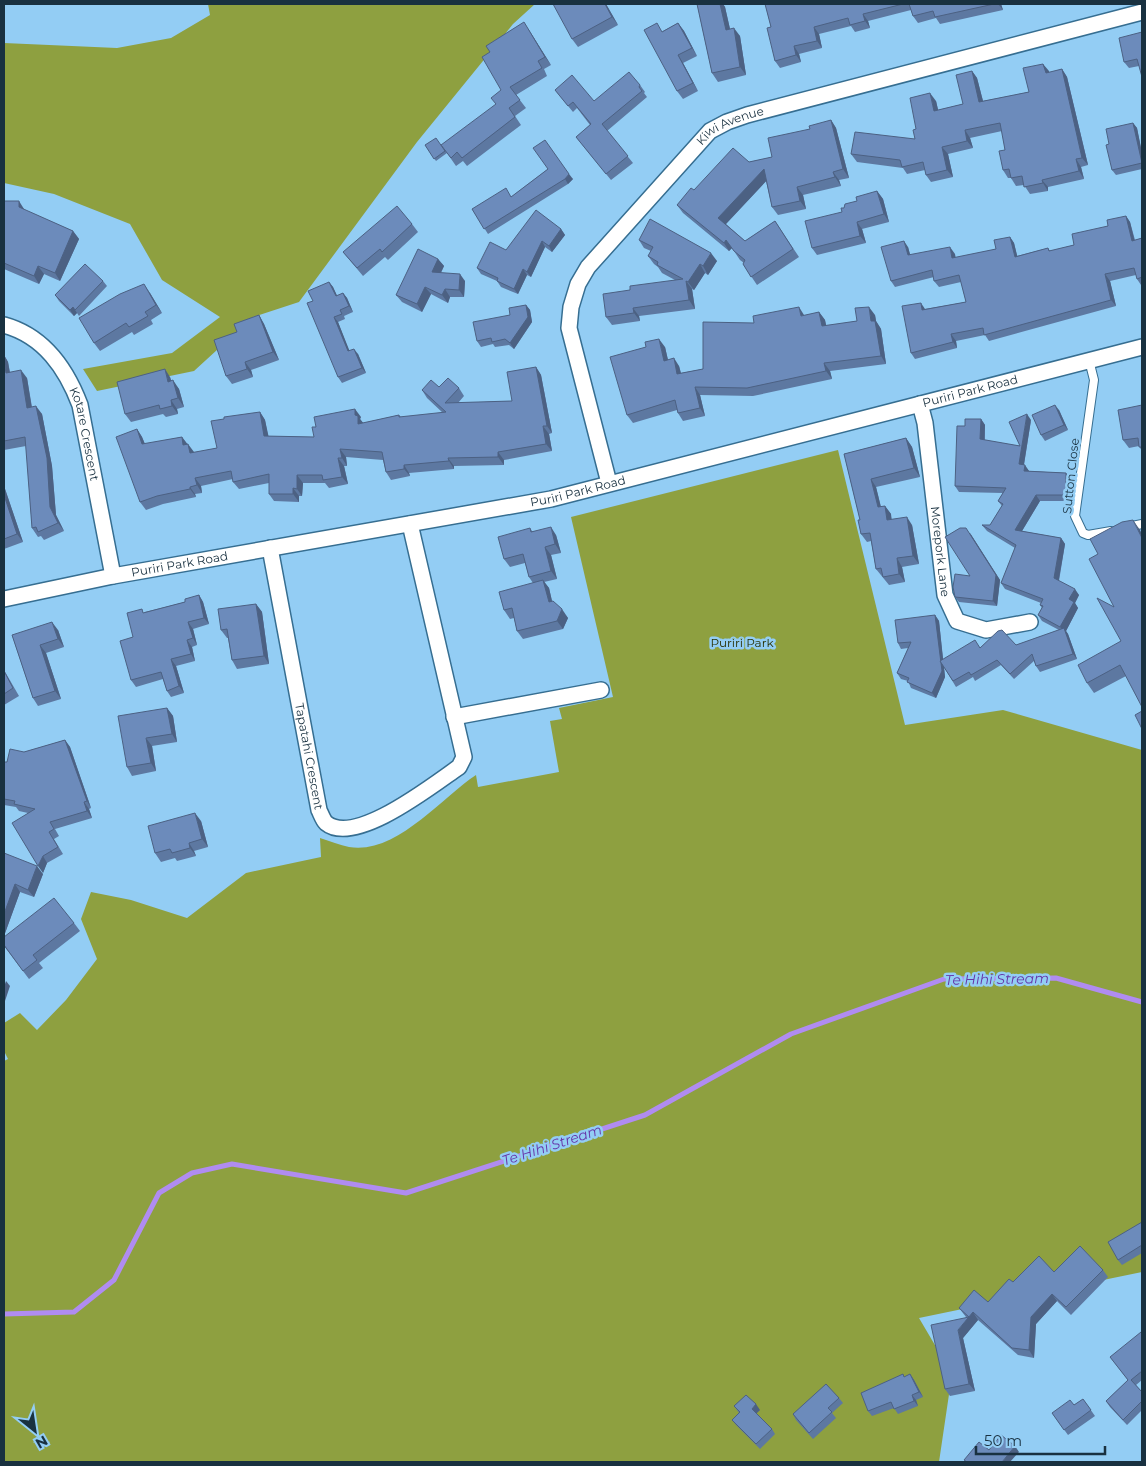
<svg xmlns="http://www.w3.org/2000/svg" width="1146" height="1466" viewBox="0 0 1146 1466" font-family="Montserrat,sans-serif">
	<rect width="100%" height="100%" fill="#93cdf4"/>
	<!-- green -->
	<g fill="#8ea040">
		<path d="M208,4H535L513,24L417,142L299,302L253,317L194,371L97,391L83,369L172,353L220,317L162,280L130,224L54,194L4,183V43L117,48L171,38L210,15Z"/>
		<path d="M838,450L905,725L1003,710L1142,750V1272L919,1318L952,1374L939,1462H4V1061L8,1059L4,1051V1023L20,1013L37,1030L66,1000L97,959L81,919L91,892L131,900L187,918L246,873L321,857L320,838C330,841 340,845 349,847C396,855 441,798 476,775L478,787L559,772L550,721L562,719L559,708L613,697L571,517Z"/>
	</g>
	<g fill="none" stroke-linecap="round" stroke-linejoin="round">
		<!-- stream -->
		<path stroke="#b08cf1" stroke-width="5" d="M4,1314L74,1312L114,1280L159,1193L192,1173L232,1164L406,1193L645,1115L791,1034L944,979L1056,978L1142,1002"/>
		<defs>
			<g id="service">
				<path d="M1089,360L1094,380L1075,516L1083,533L1088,535L1111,531"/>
				<path d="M1127,527L1142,524"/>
			</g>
			<g id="minor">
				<path id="s1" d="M4,325C44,336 66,368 80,405L113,576"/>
				<path id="s2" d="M920,404L925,423L945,595L957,621L986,630L1030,622"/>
				<path id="s3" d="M609,483L569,328L571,307L578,284L588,267L710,131L727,122L747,115L1142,12"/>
				<path id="s4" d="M270,548L319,810C321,814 323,820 326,823C355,847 434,784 459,767L464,757L410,524"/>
				<path id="s5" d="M4,599L113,576L551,499L1142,347"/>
				<path d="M454,717L601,690"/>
			</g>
		</defs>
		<!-- service casing -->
		<use href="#service" stroke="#366e91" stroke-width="10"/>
		<!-- minor casing -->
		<use href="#minor" stroke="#366e91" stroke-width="18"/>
		<!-- service -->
		<use href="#service" stroke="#fff" stroke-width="8"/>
		<!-- minor -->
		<use href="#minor" stroke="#fff" stroke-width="15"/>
	</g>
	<!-- wall -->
	<g fill="#5d78a1">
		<path d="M606,4L618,25L578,47L572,39Z"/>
		<path d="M697,4H723L725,7L730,29L740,36L746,75L718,82L712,73Z"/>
		<path d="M765,4H1001L1003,10L940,24L936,18L918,23L913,16L911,10L868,21L870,28L855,32L851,26L819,34L822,48L799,54L801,62L780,68L775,61L771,27Z"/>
		<path d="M678,23L684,31L697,56L683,63L698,91L683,99L677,91L663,31Z"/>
		<path d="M529,30L551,65L544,69L547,76L516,95L526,108L515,116L521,125L467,166L463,161L456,166L447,153L436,161L425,145H442L496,105L501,90Z"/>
		<path d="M1142,32L1139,66L1129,68L1124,62Z"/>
		<path d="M1043,64L1049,73L1062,69L1067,77L1088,165L1081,167L1084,179L1048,187V191L1030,194L1024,185L1016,186L1011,178H1008L1003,170L1005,150L1002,131L970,138L973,148L948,154L953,177L931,182L926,175L925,170L907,174L903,168L857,162L851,154L915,139L916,129L936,101L938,110L963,104L972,71L977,78L983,101L1029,92Z"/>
		<path d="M640,85L645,92L644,93L647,97L607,131L633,163L611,180L576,137L590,125L577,108L573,112L555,90L594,101Z"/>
		<path d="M831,120L836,128L849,178L839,180L841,186L803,195L806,209L778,215L772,207L766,181L726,224L745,241L775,221L799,257L757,285L743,264L744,263L740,260L732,248L729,251L683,213L677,205L694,190L749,162L772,157L810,129Z"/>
		<path d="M1133,123L1137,128L1142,153V169L1116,175L1112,170L1109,144Z"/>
		<path d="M548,169L573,179L568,184L488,234L472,209L511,197Z"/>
		<path d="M877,191L883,199L889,222L862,229L866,243L817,255L812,248L842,212L844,208Z"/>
		<path d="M4,201L24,209V210L73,231L79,239L60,281L44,274L39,284L4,269Z"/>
		<path d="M1126,216L1130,222L1135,240L1142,238V285H1141L1137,279L1136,275L1110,281L1116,306L989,341L985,335L956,341L957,348L915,359L911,353L925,309L966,302L961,282L939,287L934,281V277L895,287L891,281L908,247L910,255L955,254V258L996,249L1010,237L1014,243L1017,256L1048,248L1050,251L1074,245Z"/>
		<path d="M412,224L418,232L388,260L385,257L363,276L343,252Z"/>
		<path d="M561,229L565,235L552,252L545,247L531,277L527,275L518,294L501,287L497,281L481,274L477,268L506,250Z"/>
		<path d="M639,240L717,261L708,275L705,273L694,290L692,289L695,309L639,316L640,321L612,325L606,317L630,290L675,280L662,273L658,267L654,264L648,256L651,251L644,248Z"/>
		<path d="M438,259L444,266L441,273L465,281L464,297H450L448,303L431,294L422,312L402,302L396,295Z"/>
		<path d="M103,281L107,286L79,316L77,313L74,316L59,301L55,295Z"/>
		<path d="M329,282L333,287L337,296L343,293L347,298L353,312L344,316L345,319L338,322L349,351L358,354L366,373L342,383L338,377L313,301Z"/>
		<path d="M150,293L162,313L151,320L153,324L134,335L132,332L100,351L94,343Z"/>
		<path d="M526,305L530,310L532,322L514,349L509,345L495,347L493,344L481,347L477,341L510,315Z"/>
		<path d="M819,312L825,320L826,326L857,321L875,315L876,321L881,329L886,364L830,371L832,379L753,396L700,395L705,416L683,421L678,413L677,410L633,423L627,415L665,347L668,360L679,366L681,373L703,369L754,323L804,316Z"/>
		<path d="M259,315L264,324L279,360L251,370L253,377L232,384L226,376L237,332Z"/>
		<path d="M4,355L8,362L10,372L27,378L32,407L42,414L52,466L56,515L64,531L44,540L41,536L38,537L32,528L26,446L4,450Z"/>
		<path d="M536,367L541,375L552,433L549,434L552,451L504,460V465L454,466V469L409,473L410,476L391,480L386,472L383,460L346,457L347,466H344L348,484L329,488L325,483H303L302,496H299V502L274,501L269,494V483L239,489L233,482V479L201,486L202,493L195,494L196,497L163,504L146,510L140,502L137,429L142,437L145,444L182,437L194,453L217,448L260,412L265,420L268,436L314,437L361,417L360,419L363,423L399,415L401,417L443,413L427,398L422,390L439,387L459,388L464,396L458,403L512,401Z"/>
		<path d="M170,377L171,381L179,389L184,407L177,409L178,414L166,417L163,414L131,422L125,414Z"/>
		<path d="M1142,405V451L1139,446L1129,448L1123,440Z"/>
		<path d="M1059,410L1068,430L1045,441L1041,435Z"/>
		<path d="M981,419L985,425V440L1020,446L1031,420L1024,465L1029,471L1066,473L1070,479V501H1040L1022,531L1061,538L1065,544L1059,581L1079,595L1075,603L1078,608L1066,631L1068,634L1077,659L1040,672L1036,666L1034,661L1014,679L1001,665L975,681L973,677L956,687L944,667L945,677L936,698L911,688L908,681L901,679L897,673L908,648L901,649L898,643L935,615L939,621L943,660L980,647L1016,645L1059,630L1042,621L1038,615L1042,608L1040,605L1041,603L1005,589L1001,583L1015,548L987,531L982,525H990L1002,506L998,501L1003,493L959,492L955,486L965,426Z"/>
		<path d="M906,438L912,447L920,477L876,487L881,507L885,506L891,514V520L912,525L919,564L902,567L905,582L889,585L876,569L871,541L867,542L861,534L860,520L844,454Z"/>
		<path d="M4,486L23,542L4,549Z"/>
		<path d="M530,528L532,531L556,535L561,553L551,555L557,579L544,582L549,588L552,601L568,618L563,629L523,639L517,631L514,618L510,619L504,610L533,583L529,577L525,563L510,567L504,559Z"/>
		<path d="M1140,530L1126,676L1094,693L1087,683L1121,641L1114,607L1098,554Z"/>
		<path d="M970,533L1000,580L997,606L959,602L955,597L970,576Z"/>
		<path d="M199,595L203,602L209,624L193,629L197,645L192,647L195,661L176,666L184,693L171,697L167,691L163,679L136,687L131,680L133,637L145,612L185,602Z"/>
		<path d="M256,604L262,612L269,664L237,669L232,660L228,638H227L221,630Z"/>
		<path d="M58,630L64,647L46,653L61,699L38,706L33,698L12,635Z"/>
		<path d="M4,670L19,696L4,705Z"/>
		<path d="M167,708L173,716L177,742L152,746L156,771L132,776L127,767Z"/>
		<path d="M65,740L70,747L91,808L89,809L92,818L55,829L59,836L54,839L63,854L47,863L43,873L28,813L19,811L16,807L4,805V762H7L24,752Z"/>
		<path d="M201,821L208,847L194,851L196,856L177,861L175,858L161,862L155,853Z"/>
		<path d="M4,853L43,874L34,897L20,892L4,936Z"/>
		<path d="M74,923L80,931L39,963L43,968L29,979L4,946Z"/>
		<path d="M1142,1222V1253L1122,1265L1118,1260Z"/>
		<path d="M1103,1270L1108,1277L1071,1315L1057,1301L1036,1324L1034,1358L1018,1355L978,1320L963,1338L975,1391L950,1396L945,1389L966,1317L959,1308L988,1302L1054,1272Z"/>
		<path d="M1142,1334V1380L1136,1385L1142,1392V1410L1127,1425L1110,1407L1106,1401L1128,1380L1110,1357Z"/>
		<path d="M910,1374L914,1380L923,1397L916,1400L918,1406L898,1414L894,1408L872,1416L868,1411L905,1377Z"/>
		<path d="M839,1398L843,1403L832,1413L836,1418L813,1439L796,1420L793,1414Z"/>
		<path d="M1083,1399L1095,1416L1068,1435L1052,1413L1074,1405Z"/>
		<path d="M734,1406L760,1410L756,1413L772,1429L775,1434L760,1449L736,1425L732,1420L739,1413Z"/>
	</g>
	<!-- shaded-wall -->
	<g fill="#4c6183">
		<path d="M605,4H606L618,25L612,17Z"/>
		<path d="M720,4H723L725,7L732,38L726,30Z"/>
		<path d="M998,4H1001L1003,10Z"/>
		<path d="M863,14L868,21L870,28L865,21Z"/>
		<path d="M524,22L529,30L551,65L545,57Z"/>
		<path d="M678,23L684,31L697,56L692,48Z"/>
		<path d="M814,27L819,34L822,48L817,41Z"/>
		<path d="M734,28L740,36L746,75L740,67Z"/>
		<path d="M794,46L799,54L801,62L796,55Z"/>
		<path d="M678,55L683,63L698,91L693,83Z"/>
		<path d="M1043,64L1049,71L1051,81L1046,73Z"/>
		<path d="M1062,69L1067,77L1088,165L1082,158Z"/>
		<path d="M972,71L977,78L985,109L979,102Z"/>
		<path d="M930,93L936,101L940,118L934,111Z"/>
		<path d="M831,120L836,128L849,178L843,169Z"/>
		<path d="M1133,123L1137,128L1142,153V164Z"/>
		<path d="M965,130L970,138L973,148L967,141Z"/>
		<path d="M942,147L948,154L953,177L947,170Z"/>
		<path d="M1076,159L1081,167L1084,179L1079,171Z"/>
		<path d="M764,169L770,177L724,226L718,218Z"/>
		<path d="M833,172L839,180L841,186L835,177Z"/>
		<path d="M569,174L573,179L568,184L565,179Z"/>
		<path d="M1042,180L1048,187V191L1043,183Z"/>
		<path d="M797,187L803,195L806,209L800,201Z"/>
		<path d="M877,191L883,199L889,222L884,214Z"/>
		<path d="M19,201L24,209V215L19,207Z"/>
		<path d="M1126,216L1130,222L1136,247L1132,241Z"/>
		<path d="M857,222L862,229L866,243L860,236Z"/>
		<path d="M561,229L565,235L552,252L549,246Z"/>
		<path d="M73,231L79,239L60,281L55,273Z"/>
		<path d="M1010,237L1014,243L1019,263L1015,257Z"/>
		<path d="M726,240L732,248L729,251L724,243Z"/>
		<path d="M542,241L545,247L531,277L527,272Z"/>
		<path d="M904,241L908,247L912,261L908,255Z"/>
		<path d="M950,247L955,254L957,265L952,258Z"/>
		<path d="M711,253L717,261L708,275L703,266Z"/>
		<path d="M438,259L444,266L437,280L432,272Z"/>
		<path d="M700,264L705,273L694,290L688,282Z"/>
		<path d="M38,266L44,274L39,284L34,276Z"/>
		<path d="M523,269L527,275L518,294L514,289Z"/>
		<path d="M460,274L465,281L464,297L459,290Z"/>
		<path d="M1105,274L1110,281L1116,306L1111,300Z"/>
		<path d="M686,281L692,289L695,309L689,300Z"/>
		<path d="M329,282L333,287L340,302L336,296Z"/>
		<path d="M144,284L150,293L162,313L156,305Z"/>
		<path d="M425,287L431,294L422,312L417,304Z"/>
		<path d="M445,289L450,297L448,303L442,295Z"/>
		<path d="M343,293L347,298L353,312L349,306Z"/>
		<path d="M921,303L925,309L926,316L922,310Z"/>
		<path d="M526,305L530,310L532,322L514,349L510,343Z"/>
		<path d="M73,307L77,313L74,316L70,310Z"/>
		<path d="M799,307L804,315L801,316Z"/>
		<path d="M869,307L875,315L876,321L881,329L886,364L881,356L871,321Z"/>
		<path d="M633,308L639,316L640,321L634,313Z"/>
		<path d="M819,312L825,320L828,334L822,326Z"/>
		<path d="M259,315L264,324L279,360L273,352Z"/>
		<path d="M334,317L338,322L352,357L348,351Z"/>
		<path d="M951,334L956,341L957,348L953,342Z"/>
		<path d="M659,339L665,347L670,369L664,361Z"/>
		<path d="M354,349L358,354L366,373L362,368Z"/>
		<path d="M4,355L8,362L11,381L6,373Z"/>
		<path d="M674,358L679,366L683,382L677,374Z"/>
		<path d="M245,362L251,370L253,377L247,369Z"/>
		<path d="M824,363L830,371L832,379L826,371Z"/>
		<path d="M536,367L541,375L552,433L547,426Z"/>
		<path d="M165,369L170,377L174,390L168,382Z"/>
		<path d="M21,370L27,378L33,416L27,408Z"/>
		<path d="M173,380L179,389L184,407L178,398Z"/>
		<path d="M695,387L700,395L705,416L700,408Z"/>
		<path d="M171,400L177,409L178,414L172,406Z"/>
		<path d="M1055,405L1059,410L1068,430L1064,425Z"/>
		<path d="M36,406L42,414L52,466L56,515L64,531L58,523L50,507Z"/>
		<path d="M355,409L361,417L360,419L364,424H358L355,415Z"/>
		<path d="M260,412L265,420L270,443L264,436Z"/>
		<path d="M1027,414L1031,420L1023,470L1019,464Z"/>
		<path d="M981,419L985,425L984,445L980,439Z"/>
		<path d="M543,426L549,434L552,451L546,444Z"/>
		<path d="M137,429L142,437L148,452L142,444Z"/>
		<path d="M182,437L188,445H183Z"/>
		<path d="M906,438L912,447L920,477L914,468Z"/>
		<path d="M188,444L194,452L196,461L190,453Z"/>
		<path d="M340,449L346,457L347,466L342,458Z"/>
		<path d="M498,452L504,460V465L498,457Z"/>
		<path d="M338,458L344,466L348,484L342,477Z"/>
		<path d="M448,458L454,466V469L449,461Z"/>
		<path d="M404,465L409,473L410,476L404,469Z"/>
		<path d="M1025,465L1029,471H1024Z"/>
		<path d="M1066,473L1070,479V501L1066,495Z"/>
		<path d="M297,475L303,483L302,496L297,489Z"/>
		<path d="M195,478L201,486L202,493L197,485Z"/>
		<path d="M871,479L876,487L883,516L878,507Z"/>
		<path d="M4,486L23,542L17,534L4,495Z"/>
		<path d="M190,487L195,494L196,497L190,489Z"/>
		<path d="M293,488L299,496V502L293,494Z"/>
		<path d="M1036,495L1040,501L1019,536L1015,530Z"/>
		<path d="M885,506L891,514L893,529L887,520Z"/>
		<path d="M907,517L912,525L919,564L913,556Z"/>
		<path d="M1133,520L1140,530L1142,534V538Z"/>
		<path d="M551,527L556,535L561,553L555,544Z"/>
		<path d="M970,533L1000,580L997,606L993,601Z"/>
		<path d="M1061,538L1065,544L1058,584L1054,578Z"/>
		<path d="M545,547L551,555L557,579L551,571Z"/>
		<path d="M897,558L902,567L905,582L899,574Z"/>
		<path d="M543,580L549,588L554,610L549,602Z"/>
		<path d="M1075,589L1079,595L1075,603L1078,608L1066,631L1068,634L1077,659L1073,654L1065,633L1060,627L1069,599Z"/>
		<path d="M199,595L203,602L209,624L204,618Z"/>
		<path d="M256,604L262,612L269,664L264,656Z"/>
		<path d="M562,609L568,618L563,629L557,621Z"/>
		<path d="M935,615L939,621L945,677L936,698L932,693Z"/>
		<path d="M52,622L58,630L64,647L58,639Z"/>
		<path d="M188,622L193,629L197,645L193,638Z"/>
		<path d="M187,640L192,647L195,661L191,654Z"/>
		<path d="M40,645L46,653L61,699L55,691Z"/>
		<path d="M171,659L176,666L184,693L179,686Z"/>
		<path d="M167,708L173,716L177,742L172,734Z"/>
		<path d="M146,738L152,746L156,771L151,763Z"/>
		<path d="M65,740L70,747L91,808L87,801Z"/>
		<path d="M84,802L89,809L92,818L87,811Z"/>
		<path d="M195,813L201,821L208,847L202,839Z"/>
		<path d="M189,843L194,851L196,856L190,848Z"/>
		<path d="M43,856L47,863L43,873L38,866Z"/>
		<path d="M37,866L43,874L34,897L28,890Z"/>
		<path d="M15,884L20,892L4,936V914Z"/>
		<path d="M6,981L10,986L4,1004V987Z"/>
		<path d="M1052,1294L1057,1301L1036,1324L1034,1358L1029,1350L1031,1317Z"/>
		<path d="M973,1312L978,1320L963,1338L975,1391L969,1384L958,1330Z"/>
		<path d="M910,1374L914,1380L923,1397L919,1392Z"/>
		<path d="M912,1395L916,1400L918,1406L914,1401Z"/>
		<path d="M756,1404L760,1410L756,1414L752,1409Z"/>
		<path d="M1015,1446L1019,1452L1010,1462H1002Z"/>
	</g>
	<!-- building -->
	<g fill="#6c8bbb" stroke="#4c6183">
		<path d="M553,4H605L612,17L572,39Z"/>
		<path d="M697,4H720L726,30L734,28L740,67L712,73Z"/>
		<path d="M765,4H903L863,14L865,21L850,25L848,18L814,27L817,41L794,46L796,55L775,61L767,28L771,27Z"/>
		<path d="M909,4H994L935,17L933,11L913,16Z"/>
		<path d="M524,22L545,57L538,61L542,68L510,87L520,100L509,108L515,117L462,158L457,152L451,158L441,145L496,104L491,98L501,90L482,57L490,52L486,46Z"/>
		<path d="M657,23L662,32L678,23L692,48L678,55L693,83L677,91L644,30Z"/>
		<path d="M1142,32V77L1137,59L1124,62L1119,38Z"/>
		<path d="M1043,64L1046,73L1062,69L1082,158L1076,159L1079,171L1042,180L1043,183L1024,187L1022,176L1011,178L1009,169L1003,170L999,151L1005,150L1000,123L965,130L967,141L942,147L947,170L926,175L923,162L902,167L900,160L851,154L855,132L915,139L913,130L916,129L910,98L930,93L934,111L963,104L956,75L972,71L979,102L1029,92L1023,68Z"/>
		<path d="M629,72L640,85L639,87L642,91L602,124L628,156L606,174L576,137L591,124L573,102L568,106L555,90L572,75L594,101Z"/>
		<path d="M831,120L843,169L833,172L835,177L797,187L800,201L772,207L764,169L718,218L745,241L775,221L793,249L751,277L743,264L745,260L734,251L726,240L724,243L677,205L691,188L694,190L733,148L749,162L772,157L768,138L810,129L809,126Z"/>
		<path d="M1133,123L1142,163L1112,170L1106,145L1109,144L1106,129Z"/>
		<path d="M436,138L445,151L434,159L425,145Z"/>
		<path d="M545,140L569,174L565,179L484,229L472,209L506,188L511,197L548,169L533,148Z"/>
		<path d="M877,191L884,214L857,222L860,236L812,248L805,221L842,212L841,208H844L845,204L857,201L856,197Z"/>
		<path d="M4,201H19V207L73,231L55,273L38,266L34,276L4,263Z"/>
		<path d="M397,206L412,224L382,252L380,249L357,268L343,252Z"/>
		<path d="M536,210L561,229L549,246L542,241L527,272L523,269L514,289L497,281L498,278L477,268L490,242L506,250Z"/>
		<path d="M1126,216L1132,241L1142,238V277L1137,279L1134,268L1105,274L1111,300L984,335L983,328L951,334L953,342L911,353L902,306L921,303L922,310L966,302L959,275L934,281L932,270L891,281L881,247L904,241L908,255L950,247L952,258L996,249L994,240L1010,237L1015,257L1048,248L1049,251L1074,245L1072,234L1108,226L1107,220Z"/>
		<path d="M650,219L711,253L703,266L700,264L688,282L686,281L689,300L633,308L634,313L606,317L603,294L630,290V286L683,279L657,265L658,262L648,256L653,247L639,240Z"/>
		<path d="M418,249L438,259L432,272L460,274L459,290L445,289L442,295L425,287L417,304L396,295Z"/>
		<path d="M85,264L103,281L75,310L73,307L70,310L55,295Z"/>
		<path d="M329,282L336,296L343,293L349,306L340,310L342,314L334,317L348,351L354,349L362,368L338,377L307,303L313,301L308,291Z"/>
		<path d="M144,284L156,305L145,312L148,316L129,327L126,323L94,343L79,318L120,294Z"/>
		<path d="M526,305L528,317L510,343L505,339L492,342L491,338L477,341L473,322L510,315L509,308Z"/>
		<path d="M799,307L801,316L819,312L822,326L857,321L855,308L869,307L871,321H875L881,356L824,363L826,371L747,388L695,387L700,408L678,413L675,400L627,415L610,357L646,347L645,342L659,339L664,361L674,358L677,374L703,369V322L754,323L753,316Z"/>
		<path d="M259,315L273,352L245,362L247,369L226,376L214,340L237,332L234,324Z"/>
		<path d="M4,361L6,373L21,370L27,408L36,406L47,458L50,507L58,523L38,532L36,527L32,528L25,437L4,441Z"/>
		<path d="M536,367L547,426H543L546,444L498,452V457L448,458L449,461L404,465V469L386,472L382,452L340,449L342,458H338L342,477L323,480L322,475H297V489L293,488V494H269V474L233,482L231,471L195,478L197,485L190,487V489L157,496L140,502L116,437L137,429L142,444L182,437L183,445L188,444L190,453L217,448L211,421L224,419V417L260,412L264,436L314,437L312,427H316L314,417L355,409V415L358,416V424L399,415V417L446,412L422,390L431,380L439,387L448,378L459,388L445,403L512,401L507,372Z"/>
		<path d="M165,369L168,382L173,380L178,398L171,400L172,406L160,409L159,405L125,414L117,382Z"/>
		<path d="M1055,405L1064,425L1041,435L1032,415Z"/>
		<path d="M1142,405V447H1139L1138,438L1123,440L1118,410Z"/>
		<path d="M1027,414L1019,464L1025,465L1024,471L1066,473V495H1036L1015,530L1061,538L1054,578L1075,589L1069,599L1074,602L1060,627L1038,615L1043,606L1040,605L1043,599L1001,583L1016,545L982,525H990L1003,504L998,501L1006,488L955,486L957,426H965V419H981L980,439L1020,446L1009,422Z"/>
		<path d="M906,438L914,468L871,479L878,507L885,506L887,520L907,517L913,556L897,558L899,574L883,577L881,568L876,569L870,533L861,534L858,520H860L844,454Z"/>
		<path d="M4,495L17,534L4,539Z"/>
		<path d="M1133,520L1142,538V707L1120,665L1087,683L1078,665L1121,641L1097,598L1114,607L1089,559L1098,554L1090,539L1122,522Z"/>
		<path d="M551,527L555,544L545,547L551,571L529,577L523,554L504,559L498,537L530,528L531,532Z"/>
		<path d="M960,528H966L996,575L993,601L955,597L953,587L955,574L970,576L945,537Z"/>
		<path d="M543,580L549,602L553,601L562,609L557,621L517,631L512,608L504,610L499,592Z"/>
		<path d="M199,595L204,618L188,622L193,638L187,640L191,654L171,659L179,686L167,691L161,672L131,680L120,641L133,637L127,613L142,609L143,613L185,602V599Z"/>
		<path d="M256,604L264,656L232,660L227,629L221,630L218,609Z"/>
		<path d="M935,615L942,671L932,693L907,682L909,678L897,673L911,642L898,643L895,620Z"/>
		<path d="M52,622L58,639L40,645L55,691L33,698L12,635Z"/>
		<path d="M1064,628L1073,654L1036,666L1032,654L1010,674L997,660L971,675L969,672L953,681L940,661L975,640L980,648L998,631L1002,630L1016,645Z"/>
		<path d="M4,671L13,688L4,694Z"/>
		<path d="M167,708L172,734L146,738L151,763L127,767L118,716Z"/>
		<path d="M1142,711V729L1135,715Z"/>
		<path d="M65,740L87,801L84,802L87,811L50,822L54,829L49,832L58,847L43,856L38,866L12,823L35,809L14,804L15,801L4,799V762H7L10,749L24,752Z"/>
		<path d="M195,813L202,839L189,843L190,848L172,853L170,849L155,853L148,826Z"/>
		<path d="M4,853L37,866L28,890L15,884L4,914Z"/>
		<path d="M54,898L74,923L33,955L37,960L23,971L4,945V937Z"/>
		<path d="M1142,1222V1245L1118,1260L1108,1242Z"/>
		<path d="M1080,1246L1103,1270L1066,1307L1052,1294L1031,1317L1029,1350L1012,1348L973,1312L958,1330L969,1384L945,1389L931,1325L969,1317L959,1308L974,1290L988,1302L1009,1279L1013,1282L1039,1256L1054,1272Z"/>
		<path d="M1141,1332L1142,1334V1371L1131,1380L1142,1392V1401L1123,1420L1106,1401L1128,1380L1110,1357Z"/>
		<path d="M903,1374L904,1377L910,1374L919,1392L912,1395L914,1401L894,1409L891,1402L868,1411L861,1393Z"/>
		<path d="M826,1384L839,1398L828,1408L832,1412L809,1433L793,1414Z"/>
		<path d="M746,1395L756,1404L752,1409L772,1429L756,1444L732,1420L740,1412L734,1406Z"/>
		<path d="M1083,1399L1091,1410L1064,1430L1052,1413L1070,1400L1074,1405Z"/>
		<path d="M1001,1435L1015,1446L1002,1462H967L964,1460L979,1442L989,1450Z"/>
	</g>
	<g text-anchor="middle" stroke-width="5" stroke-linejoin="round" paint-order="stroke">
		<!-- street labels -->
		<g font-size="12" fill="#193140" stroke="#93cdf4">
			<text dy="4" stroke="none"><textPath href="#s3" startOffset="428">Kiwi Avenue</textPath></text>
			<text dy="4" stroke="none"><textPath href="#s5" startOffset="989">Puriri Park Road</textPath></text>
			<text dy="4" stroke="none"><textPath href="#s1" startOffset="144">Kotare Crescent</textPath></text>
			<text transform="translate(1071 476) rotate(-84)" y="4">Sutton Close</text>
			<text dy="4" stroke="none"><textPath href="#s5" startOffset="584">Puriri Park Road</textPath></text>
			<text dy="4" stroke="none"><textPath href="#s2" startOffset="149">Morepork Lane</textPath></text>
			<text dy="4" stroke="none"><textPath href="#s5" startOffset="179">Puriri Park Road</textPath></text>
			<text dy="4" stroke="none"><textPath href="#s4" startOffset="212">Tapatahi Crescent</textPath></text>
		</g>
		<!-- park labels -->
		<g font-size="12" fill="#272f00" stroke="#93cdf4">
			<text x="742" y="647">Puriri Park</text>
		</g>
		<!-- water labels -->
		<g font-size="14" font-style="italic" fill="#6634a8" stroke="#93cdf4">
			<text transform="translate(997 979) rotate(-1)" y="5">Te Hihi Stream</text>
			<text transform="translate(552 1145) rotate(-18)" y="5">Te Hihi Stream</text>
		</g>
	</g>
	<!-- border -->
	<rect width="1146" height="1466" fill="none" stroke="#193140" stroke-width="10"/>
	<!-- north arrow -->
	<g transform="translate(35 1431) rotate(150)" stroke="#93cdf4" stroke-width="4" paint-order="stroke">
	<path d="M0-4L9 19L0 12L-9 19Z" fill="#193140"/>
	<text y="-8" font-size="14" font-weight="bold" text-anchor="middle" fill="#193140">N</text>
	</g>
	<!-- scale -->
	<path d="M976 1446v8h129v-8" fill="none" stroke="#193140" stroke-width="2.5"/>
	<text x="984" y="1446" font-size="15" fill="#193140" stroke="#93cdf4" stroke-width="4" paint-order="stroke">50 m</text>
</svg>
